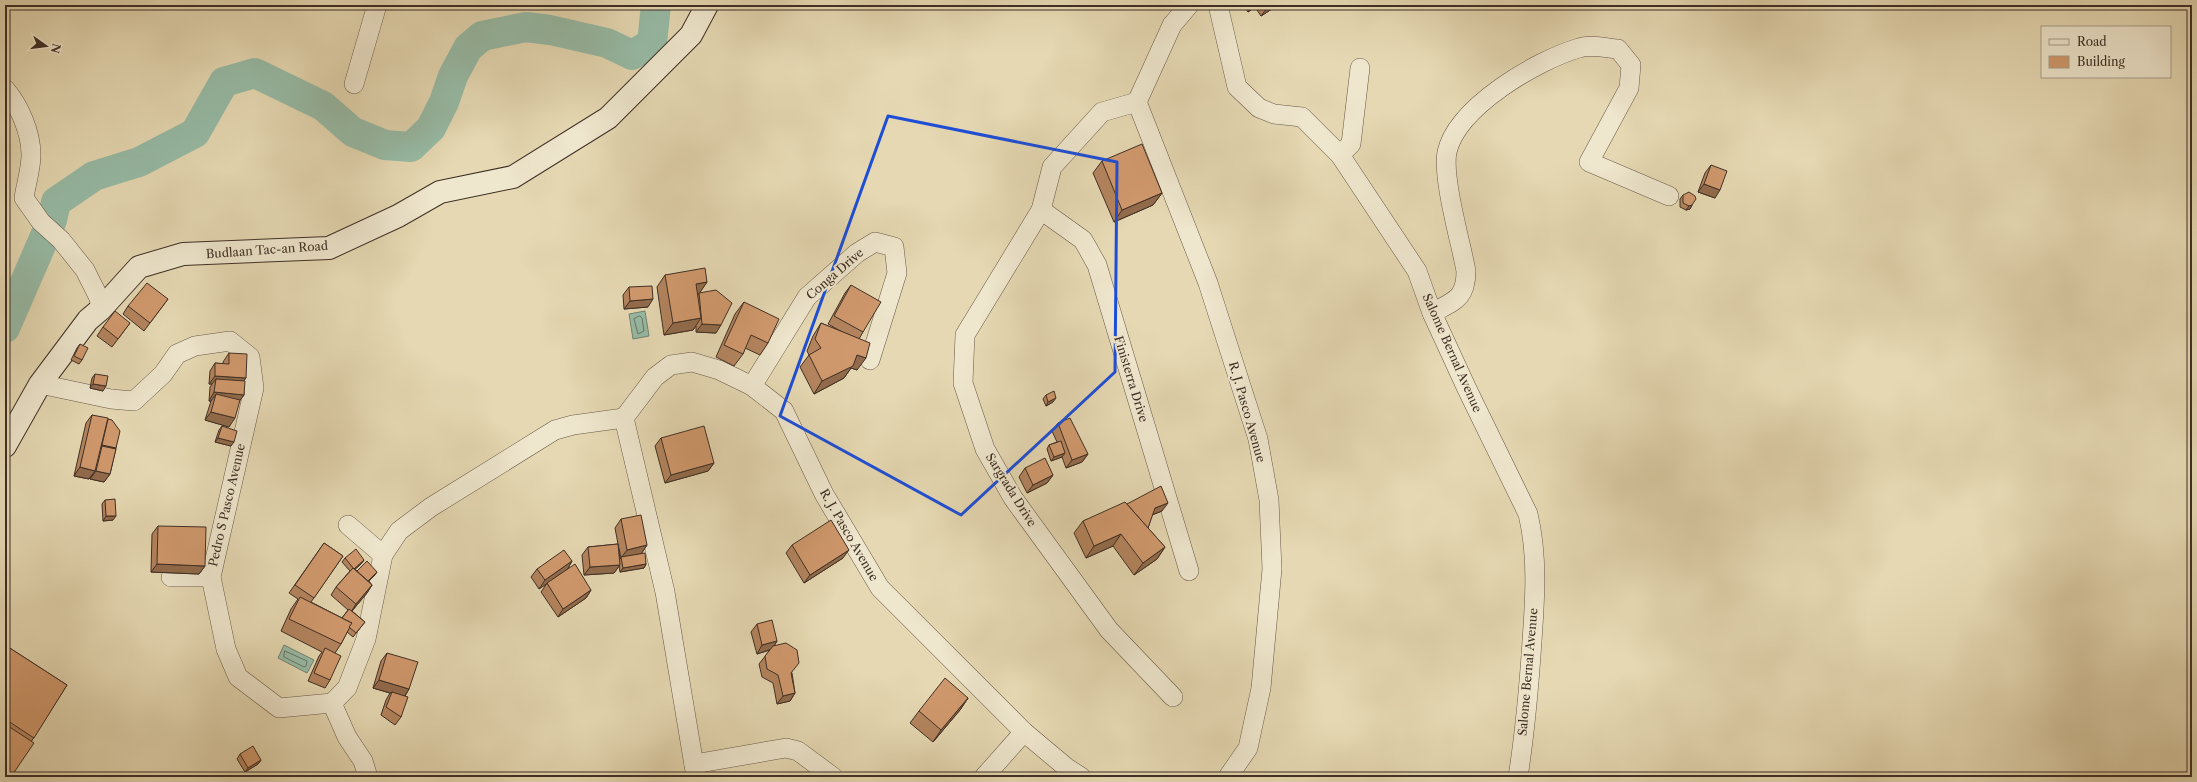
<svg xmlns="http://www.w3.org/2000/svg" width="2197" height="782" viewBox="0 0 2197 782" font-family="'Libre Caslon Text',serif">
	<rect width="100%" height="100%" fill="#e5d8b2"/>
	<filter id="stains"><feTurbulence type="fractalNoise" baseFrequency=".005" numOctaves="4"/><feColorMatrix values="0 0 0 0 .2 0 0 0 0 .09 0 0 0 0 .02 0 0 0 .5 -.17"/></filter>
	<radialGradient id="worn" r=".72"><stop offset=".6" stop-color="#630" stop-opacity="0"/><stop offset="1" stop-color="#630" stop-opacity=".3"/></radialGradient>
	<!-- water -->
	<g fill="#97bba6" stroke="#748372">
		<path d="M645,311L649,336L633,339L629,314Z"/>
		<path d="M284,645L314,660L307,673L278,658Z"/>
	</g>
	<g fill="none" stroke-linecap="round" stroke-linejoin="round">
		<!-- shore -->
		<g stroke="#6b7566" stroke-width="1">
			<path d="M640,316L642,318L644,331L638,334L634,319Z"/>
			<path d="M285,651L307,661L306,666L304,667L284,657Z"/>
		</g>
		<!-- river -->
		<path stroke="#97bba6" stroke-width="30" d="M5,328L52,220L56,202L94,176L139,162L195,133L224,82L255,73L323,106L353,132L385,145L411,147L431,128L444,102L453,76L468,48L482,36L526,27L550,30L607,43L632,55L652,43L656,5"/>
		<defs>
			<g id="street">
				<path d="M1218,5L1237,87L1259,108L1274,114L1302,117L1340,155L1417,271L1432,313L1467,389L1528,514C1538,556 1535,599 1532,641C1529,687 1525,732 1518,777"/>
				<path d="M354,84L377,5"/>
				<path d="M5,89C19,105 31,132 31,155C31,169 26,184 24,198L41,222L61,240L85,270L99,298L101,309"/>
				<path d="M1137,102L1102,112L1052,167L1041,210L965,335L963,383L985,449L1013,498L1109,630L1173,697"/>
				<path d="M1137,102L1208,283L1258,439L1269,500L1272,569L1261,688L1248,748L1228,777"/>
				<path d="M1137,102L1172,25L1189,5"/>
				<path d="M1340,155L1351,144L1360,68"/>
				<path d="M1041,210L1083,240L1097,265L1189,571"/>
				<path d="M1432,313C1454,301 1466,299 1466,271C1461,243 1442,178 1447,152C1457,107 1537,60 1579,48C1590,44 1606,48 1618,49L1631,65L1629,88L1589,162L1669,196"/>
				<path d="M40,384L111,399L134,401L163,374L177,354L195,346L230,341L250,357L254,388L211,577L226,649L238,677L279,708L332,703L347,688L366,639L383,555L399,531L431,507L555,430L573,425L624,418"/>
				<path d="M752,386L807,297L857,253L875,242L894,247L897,273L870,360"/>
				<path d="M624,418L655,377L671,365L692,362L719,370L752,386L784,411L824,494L880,588L1024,732L1067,768L1081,777"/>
				<path d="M624,418L665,592L696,777"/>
				<path d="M348,525L383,555"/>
				<path d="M171,577H211"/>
				<path d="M332,703L347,737L363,761L368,777"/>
				<path d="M694,764L786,748L798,751L833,777"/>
				<path d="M984,777L1024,732"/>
			</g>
			<path id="secondary" d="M5,446L40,384L88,320L101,309L139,267L183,254L329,248L398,216L440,192L513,177L608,118L691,35L707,5"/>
		</defs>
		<!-- street casing -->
		<use href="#street" stroke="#685948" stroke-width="20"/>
		<!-- secondary casing -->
		<use href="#secondary" stroke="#3f2f25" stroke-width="24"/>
		<!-- street -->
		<use href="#street" stroke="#eee6cd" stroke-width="19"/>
		<!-- secondary -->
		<use href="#secondary" stroke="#eee6cd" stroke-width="22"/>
	</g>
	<!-- wall -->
	<g fill="#b3845e" stroke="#3f2f25" fill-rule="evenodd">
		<path d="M1243,5H1278L1261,16L1255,7L1248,12Z"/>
		<path d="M1102,161L1162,193L1153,205L1114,222L1093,173Z"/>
		<path d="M1711,165L1715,198L1698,192L1705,173Z"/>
		<path d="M1683,195L1692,205L1690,209L1686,210L1680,207V199Z"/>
		<path d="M665,275L707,282L699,293L716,333L696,332V326L693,330L664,335L657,287Z"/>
		<path d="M851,285L863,332L859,339L857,370L851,368L844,378L814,394L800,367L809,355L807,351L813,336L821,323L844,333L828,324L845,293Z"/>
		<path d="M629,287L648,307L624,309L623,295Z"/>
		<path d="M168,299L144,331L123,314L128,306Z"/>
		<path d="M744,302L768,343L760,355L745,348L743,354L734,366L716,357L735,314Z"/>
		<path d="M130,323L112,347L97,336L103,327Z"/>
		<path d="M80,344L82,360L79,364L71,360L77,348Z"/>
		<path d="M229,353L246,378L243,381L244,395L239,401L229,427L205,420L211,401H209L210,387L212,384H209L210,371L215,363L223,364V362Z"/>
		<path d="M95,374L103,391L90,388L92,378Z"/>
		<path d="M1046,395L1053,402L1046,406L1043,399Z"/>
		<path d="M92,415L107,421L108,419L116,448L110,474L104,482L90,479L91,476L89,479L74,476L86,423Z"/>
		<path d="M1058,423L1088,454L1082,462L1066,468L1062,457L1051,461L1047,449L1049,445L1057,442L1052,431Z"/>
		<path d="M222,426L231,446L215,442L219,430Z"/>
		<path d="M661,438L714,463L708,471L665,483L655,446Z"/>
		<path d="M1025,468L1053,475L1047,483L1027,493L1019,477Z"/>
		<path d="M105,500L113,520L103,521L102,504Z"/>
		<path d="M1127,504L1162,511L1152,515L1148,528L1165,547L1157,559L1134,575L1113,546L1086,558L1074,533L1083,521Z"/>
		<path d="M621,519L647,545L641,554L646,564L644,568L620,572L619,566L614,573L584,575L582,555L588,547L618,544L615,528ZM618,544L621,558L620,559Z"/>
		<path d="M158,526L205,566L199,574L151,572L152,534Z"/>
		<path d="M324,543L343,556L311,602L342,618L348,610L331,595L336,587L350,571L342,562L345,558L364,560L361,564L355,569L357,571L377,572L374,576L369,581L372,585L367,593L352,611L365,622L353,637L347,632L341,644L335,653L330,680L325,688L308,681L319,656L322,652L281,631L291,609L298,599L289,593Z"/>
		<path d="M792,545L843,558L804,583L786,553Z"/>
		<path d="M572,561L567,570L591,590L586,598L558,617L541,592L547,583L539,589L531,577L537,569Z"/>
		<path d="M757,624L777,641L774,646L792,673L795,693L790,701L777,704L773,683L762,677L759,664L770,650L757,654L751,632Z"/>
		<path d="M5,645L67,685L31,742L5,777Z"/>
		<path d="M387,653L409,689L405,696L401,717L395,725L381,715L386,700L390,693L373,688L381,661Z"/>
		<path d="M968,698L960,710L933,742L910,723L919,711Z"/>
		<path d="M240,754L261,760L258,764L245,772L237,759Z"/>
	</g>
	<!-- shaded-wall -->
	<g fill="#926b4c" stroke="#3f2f25">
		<path d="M1253,5H1257L1255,7L1248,12Z"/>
		<path d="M1271,5H1278L1261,16L1267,8Z"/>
		<path d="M1704,184L1720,190L1715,198L1698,192Z"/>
		<path d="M1162,193L1153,205L1114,222L1122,210Z"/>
		<path d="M1692,205L1690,209L1686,210L1689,206Z"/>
		<path d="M707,282L699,294L687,296L696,284Z"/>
		<path d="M653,299L648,307L624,309L630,301Z"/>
		<path d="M701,318L693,330L664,335L673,323Z"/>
		<path d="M702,324L721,325L716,333L696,332Z"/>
		<path d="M857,355L866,358L857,370L851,368L844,378L814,394L822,381Z"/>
		<path d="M215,376L246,378L240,386L216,379L212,384H209Z"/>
		<path d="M93,384L106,386L103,391L90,388Z"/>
		<path d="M214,392L244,395L238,403L216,394L211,401H209Z"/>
		<path d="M1056,398L1053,402L1046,406L1048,402Z"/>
		<path d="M211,412L235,418L229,427L205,420Z"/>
		<path d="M218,438L234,442L231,446L215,442Z"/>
		<path d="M102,445L116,448L110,456L102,446L97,453H96Z"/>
		<path d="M1065,453L1062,457L1051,461L1054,457Z"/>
		<path d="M1088,454L1082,462L1066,468L1072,460Z"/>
		<path d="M714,463L708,471L665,483L671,475Z"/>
		<path d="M80,467L95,471L89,479L74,476Z"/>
		<path d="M96,471L110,474L104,482L90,479Z"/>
		<path d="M1053,475L1047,483L1027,493L1033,485Z"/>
		<path d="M1168,503L1162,511L1149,516L1155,508Z"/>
		<path d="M106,516H116L113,520L103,521Z"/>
		<path d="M1121,534L1113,546L1086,558L1094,546Z"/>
		<path d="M647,545L641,554L621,558L627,550Z"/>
		<path d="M1165,547L1157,559L1134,575L1143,563Z"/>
		<path d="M849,550L843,558L804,583L810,575Z"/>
		<path d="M364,560L361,564L351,573L354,569Z"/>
		<path d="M572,561L567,570L539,589L545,580Z"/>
		<path d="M157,564L205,566L199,574L151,572Z"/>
		<path d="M646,564L644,568L620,572L623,568Z"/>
		<path d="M620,565L614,573L584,575L590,567Z"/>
		<path d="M377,572L374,576L363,586L366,582Z"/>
		<path d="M372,585L367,593L351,612L356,604Z"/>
		<path d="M591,590L586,598L558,617L563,609Z"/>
		<path d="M777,641L772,649L757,654L762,645Z"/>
		<path d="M379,680L409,689L404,697L392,692L390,693L373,688Z"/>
		<path d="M795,693L790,701L777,704L783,696Z"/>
		<path d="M968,698L960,710L933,742L941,730Z"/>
		<path d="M261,760L258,764L245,772L248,768Z"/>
	</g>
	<!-- building -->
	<g fill="#d0996d" stroke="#3f2f25">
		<path d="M1265,5H1271L1267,8Z"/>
		<path d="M1142,144L1162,193L1122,210L1102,161Z"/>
		<path d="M1711,165L1727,171L1720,190L1704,184Z"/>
		<path d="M1689,192L1695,196L1696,199L1692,205L1689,206L1683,203V195Z"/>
		<path d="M705,268L707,282L696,284L701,318L673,323L665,275Z"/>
		<path d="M147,283L168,299L150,323L128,306Z"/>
		<path d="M851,285L881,302L863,332L834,316Z"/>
		<path d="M652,286L653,299L630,301L629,287Z"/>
		<path d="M716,290L732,303L721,325L702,324L699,293Z"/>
		<path d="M744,302L779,319L768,343L751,335L743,354L724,345Z"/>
		<path d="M115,311L130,323L118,339L103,327Z"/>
		<path d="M821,323L870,343L866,358L857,355L853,366L822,381L809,355L821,348L815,339Z"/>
		<path d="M80,344L88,348L82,360L74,356Z"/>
		<path d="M229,353L247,354L246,378L215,376V363L229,364Z"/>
		<path d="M95,374L108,376L106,386L93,384Z"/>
		<path d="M216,379L245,381L244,395L214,392Z"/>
		<path d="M1054,391L1056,398L1048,402L1046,395Z"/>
		<path d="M216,394L240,400L235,418L211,412Z"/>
		<path d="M92,415L108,418L95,471L80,467Z"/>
		<path d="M1070,418L1088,454L1072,460L1058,423Z"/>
		<path d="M108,419L112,420L120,431L116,448L102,445Z"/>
		<path d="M222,426L237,431L234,442L218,438Z"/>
		<path d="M704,426L714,463L671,475L661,438Z"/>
		<path d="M1061,441L1065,453L1054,457L1049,445Z"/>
		<path d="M102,446L116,449L110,474L96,471Z"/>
		<path d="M1045,458L1053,475L1033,485L1025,468Z"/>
		<path d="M1161,486L1168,503L1155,508L1148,528L1127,504Z"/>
		<path d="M115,499L116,516H106L105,500Z"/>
		<path d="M1125,502L1165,547L1143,563L1121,534L1094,546L1083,521Z"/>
		<path d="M641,515L647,545L627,550L621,519Z"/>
		<path d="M831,520L849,550L810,575L792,545Z"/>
		<path d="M158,526L206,527L205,566L157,564Z"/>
		<path d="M324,543L343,556L314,598L295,585Z"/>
		<path d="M618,544L620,565L590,567L588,547Z"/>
		<path d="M356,549L364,560L354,569L345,558Z"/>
		<path d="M564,550L572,561L545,580L537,569Z"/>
		<path d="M645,553L646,564L623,568L621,557Z"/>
		<path d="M367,561L377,572L368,581L357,571Z"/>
		<path d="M575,564L591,590L563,609L547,583Z"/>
		<path d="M353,568L372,585L356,604L336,587Z"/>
		<path d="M300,597L352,623L341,644L289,619Z"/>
		<path d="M349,609L365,622L356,633L349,627L352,623L342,618Z"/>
		<path d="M772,620L777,641L762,645L757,624Z"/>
		<path d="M786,643L797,650L799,663L791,673L795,693L783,696L778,675L767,669L765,656L773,646Z"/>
		<path d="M5,645L67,685L34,738L5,719Z"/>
		<path d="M325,648L341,656L330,680L314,673Z"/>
		<path d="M387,653L418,662L409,689L379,680Z"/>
		<path d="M945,678L968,698L941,730L919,711Z"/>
		<path d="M392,692L408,697L401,717L386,707Z"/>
		<path d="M5,724L34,743L11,777H5Z"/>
		<path d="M253,746L261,760L248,768L240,754Z"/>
	</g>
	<!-- marked area -->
	<path fill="none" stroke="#1d4ed8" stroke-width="3" stroke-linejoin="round" d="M888,116L1117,162L1115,372L961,515L780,416Z"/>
	<g text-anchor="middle" stroke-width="4" stroke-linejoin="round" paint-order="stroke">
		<!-- street labels -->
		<g font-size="12" fill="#3f2f25" stroke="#eee6cd">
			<text transform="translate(267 250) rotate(-4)" y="4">Budlaan Tac-an Road</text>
			<text transform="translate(835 274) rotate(-41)" y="4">Conga Drive</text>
			<text transform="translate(1452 353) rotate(66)" y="4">Salome Bernal Avenue</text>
			<text transform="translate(1131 379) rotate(73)" y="4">Finisterra Drive</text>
			<text transform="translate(1247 412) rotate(74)" y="4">R. J. Pasco Avenue</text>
			<text transform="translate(1011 490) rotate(58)" y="4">Sargrada Drive</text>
			<text transform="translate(227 505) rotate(-77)" y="4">Pedro S Pasco Avenue</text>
			<text transform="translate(849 535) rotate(60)" y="4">R. J. Pasco Avenue</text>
			<text transform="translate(1528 672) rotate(-85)" y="4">Salome Bernal Avenue</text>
		</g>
	</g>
	<!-- margin -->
	<rect width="2197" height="782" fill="none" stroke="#e5d8b2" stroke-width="20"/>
	<rect x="6" y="6" width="2185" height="770" fill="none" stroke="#3f2f25" stroke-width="2"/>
	<rect x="10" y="10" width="2177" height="762" fill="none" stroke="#3f2f25"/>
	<!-- legend -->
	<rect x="2041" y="26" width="130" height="52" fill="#eee6cd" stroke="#a89d8a"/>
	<rect x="2049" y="39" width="20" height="6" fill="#eee6cd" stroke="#a89d8a"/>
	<text x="2077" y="46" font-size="12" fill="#3f2f25">Road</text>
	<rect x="2049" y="56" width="20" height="12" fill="#d0996d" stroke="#a89d8a"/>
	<text x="2077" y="66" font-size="12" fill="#3f2f25">Building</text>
	<!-- north arrow -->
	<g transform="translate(46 46) rotate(104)" stroke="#eee6cd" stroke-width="3" paint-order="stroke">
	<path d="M0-3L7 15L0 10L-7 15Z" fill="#3f2f25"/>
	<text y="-6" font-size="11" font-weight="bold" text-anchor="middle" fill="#3f2f25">N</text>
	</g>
	<rect width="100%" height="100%" filter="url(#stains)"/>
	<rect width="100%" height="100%" fill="url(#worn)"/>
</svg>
